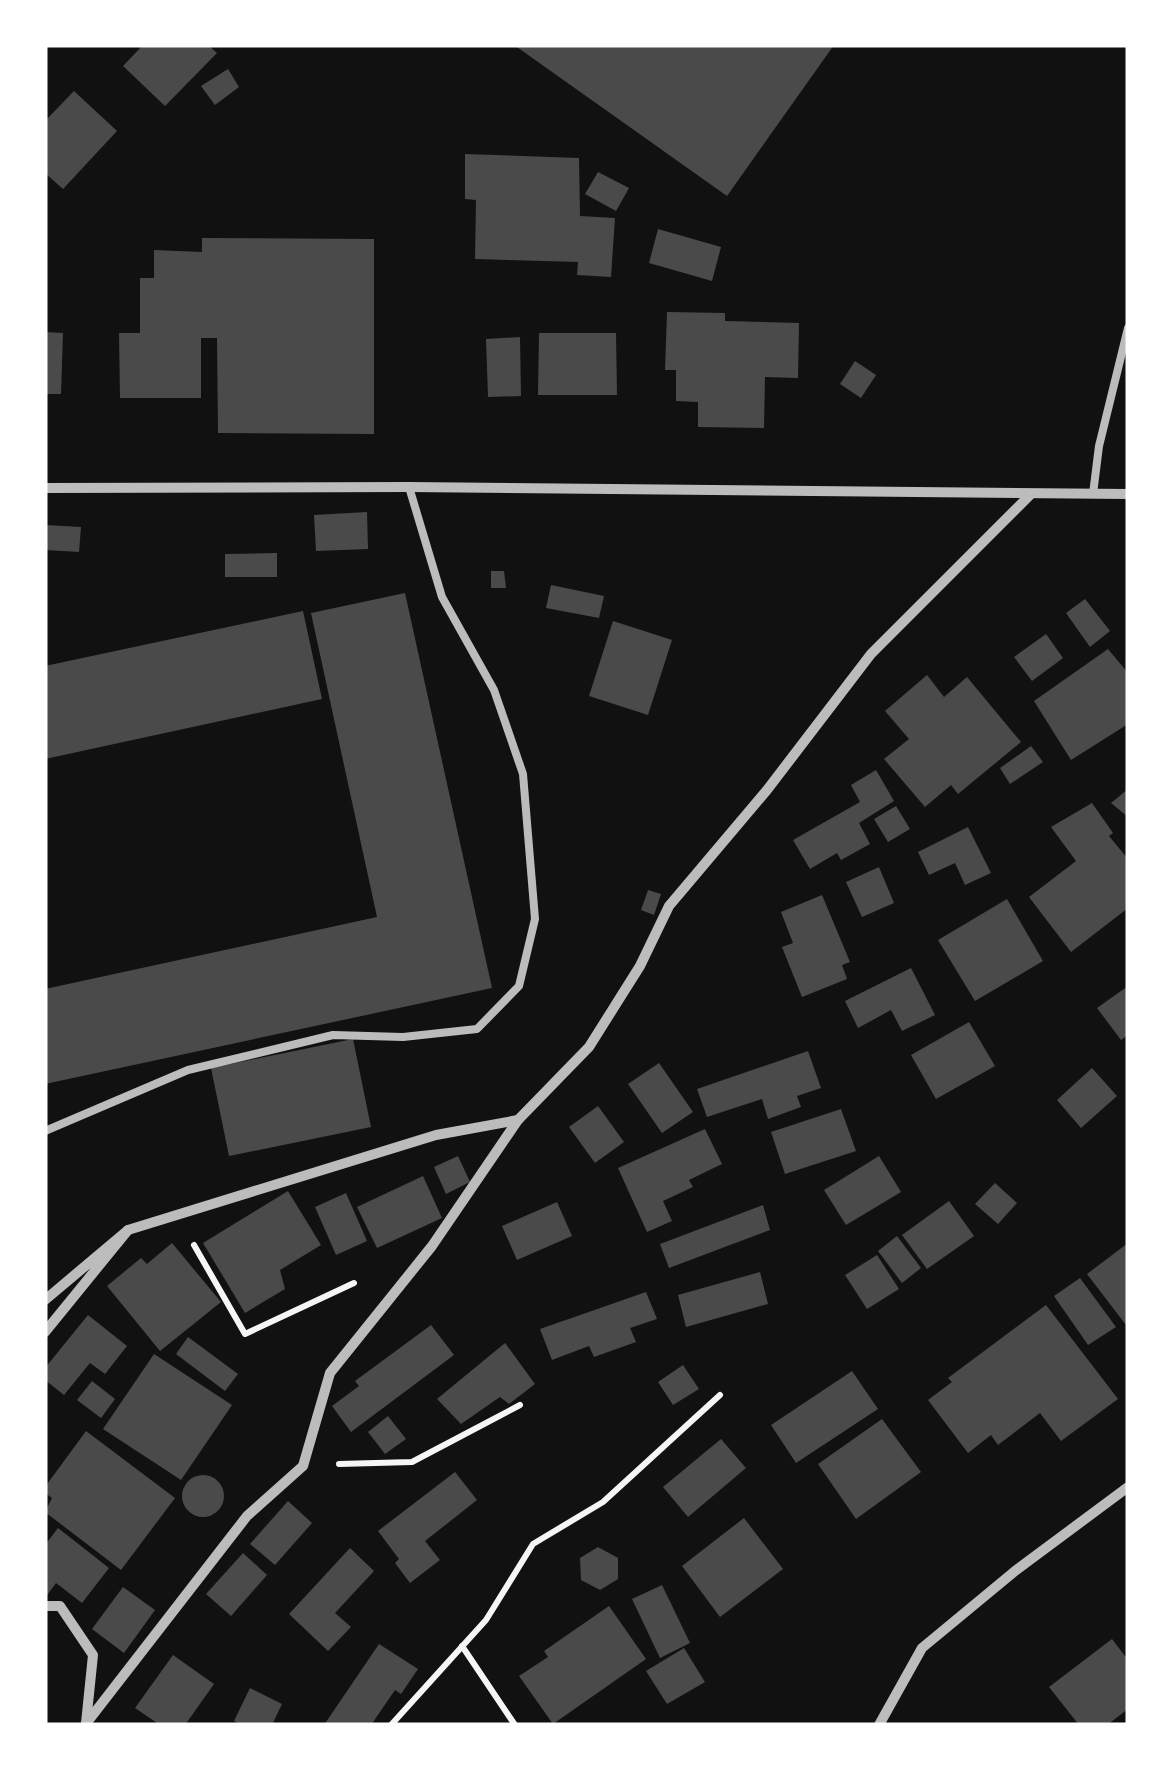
<svg xmlns="http://www.w3.org/2000/svg" width="1173" height="1770" viewBox="0 0 1173 1770" font-family="'Work Sans',sans-serif">
	<rect width="100%" height="100%" fill="#111"/>
	<!-- building -->
	<g fill="#4a4a4a">
		<path d="M143,45H208L217,53L165,106L123,66Z"/>
		<path d="M514,45H834L727,196Z"/>
		<path d="M228,69L239,87L215,105L201,86Z"/>
		<path d="M74,91L117,131L63,189L45,173V121Z"/>
		<path d="M465,154L579,158L580,216L615,218L611,277L577,275L578,262L475,259L476,200L465,199Z"/>
		<path d="M598,172L629,188L616,211L585,194Z"/>
		<path d="M658,229L721,247L712,281L649,263Z"/>
		<path d="M202,238L374,239V434L218,433L217,338H201V398H120L119,333H140V278H154V250L202,252Z"/>
		<path d="M667,312L725,313V321L799,323L798,378L765,377L764,428L698,427V402L676,401V370H665Z"/>
		<path d="M45,332L63,333L61,394H45Z"/>
		<path d="M539,333H616L617,395H538Z"/>
		<path d="M520,337L521,396L488,397L486,339Z"/>
		<path d="M855,361L876,375L861,398L840,384Z"/>
		<path d="M367,512L368,549L316,551L314,515Z"/>
		<path d="M45,525L81,527L79,552L45,550Z"/>
		<path d="M277,553V577H225V554Z"/>
		<path d="M491,571H504L506,588H491Z"/>
		<path d="M551,585L604,596L599,618L546,608Z"/>
		<path d="M405,593L492,988L45,1084V989L377,917L311,613Z"/>
		<path d="M1085,599L1110,631L1090,647L1066,613Z"/>
		<path d="M303,611L322,699L45,759V666Z"/>
		<path d="M613,621L672,640L648,715L589,696Z"/>
		<path d="M1046,634L1063,658L1032,681L1014,657Z"/>
		<path d="M1108,649L1128,673V724L1071,760L1034,701Z"/>
		<path d="M927,675L944,697L967,677L1021,742L958,794L951,785L925,807L884,759L909,739L885,711Z"/>
		<path d="M1031,746L1043,762L1010,784L1000,768Z"/>
		<path d="M876,770L894,801L859,823L870,844L841,860L837,853L810,869L793,840L860,802L851,785Z"/>
		<path d="M1128,789V817L1111,803Z"/>
		<path d="M1092,803L1113,833L1109,836L1128,859V908L1071,952L1029,897L1076,861L1051,827Z"/>
		<path d="M896,806L910,829L888,842L874,819Z"/>
		<path d="M968,827L991,873L965,885L955,863L929,875L918,852Z"/>
		<path d="M879,867L894,903L862,917L846,882Z"/>
		<path d="M648,890L661,894L654,915L641,910Z"/>
		<path d="M822,895L850,962L842,965L847,979L802,997L782,947L793,943L781,912Z"/>
		<path d="M1007,899L1043,961L975,1001L938,940Z"/>
		<path d="M911,968L935,1015L902,1031L891,1010L858,1028L845,1001Z"/>
		<path d="M1128,986V1035L1121,1040L1097,1008Z"/>
		<path d="M969,1022L995,1066L936,1099L911,1055Z"/>
		<path d="M353,1039L371,1127L229,1156L211,1068Z"/>
		<path d="M808,1051L821,1088L797,1096L801,1107L768,1119L762,1099L707,1117L697,1089Z"/>
		<path d="M659,1063L693,1112L662,1133L628,1084Z"/>
		<path d="M1092,1068L1117,1096L1081,1128L1057,1100Z"/>
		<path d="M598,1106L624,1142L595,1163L569,1127Z"/>
		<path d="M841,1109L856,1151L785,1174L771,1132Z"/>
		<path d="M705,1129L722,1164L689,1180L693,1187L663,1201L672,1221L647,1232L618,1168Z"/>
		<path d="M458,1156L470,1182L446,1194L434,1167Z"/>
		<path d="M879,1156L901,1192L846,1225L824,1190Z"/>
		<path d="M423,1176L442,1218L377,1248L357,1207Z"/>
		<path d="M995,1183L1017,1203L998,1224L975,1204Z"/>
		<path d="M288,1191L321,1245L280,1270L285,1289L245,1313L203,1243Z"/>
		<path d="M346,1193L367,1241L336,1255L315,1207Z"/>
		<path d="M949,1201L974,1236L927,1269L902,1235Z"/>
		<path d="M557,1202L572,1236L517,1260L502,1226Z"/>
		<path d="M763,1205L770,1230L669,1268L660,1244Z"/>
		<path d="M897,1236L921,1268L902,1283L878,1251Z"/>
		<path d="M172,1243L221,1302L160,1351L107,1286L141,1258L147,1264Z"/>
		<path d="M1128,1243V1323L1126,1325L1087,1274Z"/>
		<path d="M877,1255L899,1289L867,1309L845,1275Z"/>
		<path d="M760,1272L768,1304L686,1327L678,1295Z"/>
		<path d="M1080,1278L1116,1327L1088,1345L1054,1296Z"/>
		<path d="M646,1292L657,1319L630,1328L636,1342L594,1357L589,1346L552,1360L540,1329Z"/>
		<path d="M1046,1305L1118,1399L1061,1441L1040,1413L998,1445L991,1435L968,1453L928,1400L952,1382L948,1378Z"/>
		<path d="M88,1315L127,1346L105,1374L90,1363L64,1395L45,1380V1368Z"/>
		<path d="M431,1325L454,1355L351,1432L332,1406L359,1386L355,1381Z"/>
		<path d="M188,1337L238,1374L225,1391L176,1354Z"/>
		<path d="M505,1343L535,1384L509,1404L500,1397L461,1424L437,1399Z"/>
		<path d="M154,1354L232,1405L181,1480L103,1429Z"/>
		<path d="M683,1365L699,1389L673,1405L658,1382Z"/>
		<path d="M852,1371L878,1409L796,1463L771,1425Z"/>
		<path d="M92,1381L115,1399L101,1418L77,1400Z"/>
		<path d="M388,1416L406,1439L385,1454L368,1432Z"/>
		<path d="M882,1419L921,1472L856,1519L818,1464Z"/>
		<path d="M86,1431L175,1498L121,1570L45,1512L52,1498L45,1493V1487Z"/>
		<path d="M721,1439L746,1468L688,1517L663,1487Z"/>
		<path d="M455,1472L477,1500L425,1541L440,1560L410,1583L395,1563L399,1559L378,1531Z"/>
		<circle cx="203" cy="1496" r="21"/>
		<path d="M288,1501L312,1523L275,1565L250,1544Z"/>
		<path d="M744,1518L783,1569L720,1617L682,1566Z"/>
		<path d="M58,1528L109,1568L82,1603L56,1583L45,1598V1545Z"/>
		<path d="M598,1547L618,1558V1579L600,1590L581,1580L580,1558Z"/>
		<path d="M350,1548L374,1571L335,1613L351,1627L328,1651L289,1614Z"/>
		<path d="M243,1553L267,1575L231,1616L206,1594Z"/>
		<path d="M662,1585L690,1643L660,1658L632,1599Z"/>
		<path d="M123,1587L155,1610L124,1653L92,1629Z"/>
		<path d="M609,1606L646,1659L553,1724L519,1676L548,1657L544,1651Z"/>
		<path d="M1112,1639L1128,1660V1709L1107,1725H1079L1049,1687Z"/>
		<path d="M379,1644L418,1669L401,1694L395,1690L371,1725H324Z"/>
		<path d="M684,1648L705,1682L667,1704L646,1671Z"/>
		<path d="M173,1655L214,1684L185,1725H160L135,1708Z"/>
		<path d="M250,1688L282,1704L272,1725H242L234,1721Z"/>
	</g>
	<g fill="none" stroke-linecap="round" stroke-linejoin="round">
		<!-- path -->
		<g stroke="#f5f5f5" stroke-width="6">
			<path d="M194,1245L245,1334L354,1283"/>
			<path d="M339,1464L412,1462L520,1405"/>
			<path d="M462,1646L515,1725"/>
			<path d="M391,1725L486,1620L533,1544L603,1502L720,1395"/>
		</g>
		<!-- service -->
		<g stroke="#bcbcbc" stroke-width="8">
			<path d="M1093,494L1099,446L1128,328"/>
			<path d="M45,1131L188,1070L333,1035L403,1037L477,1029L519,986L535,919L523,774L494,690L442,597L409,487"/>
		</g>
		<!-- minor -->
		<g stroke="#bcbcbc" stroke-width="10">
			<path d="M45,488L409,487L1128,494"/>
			<path d="M128,1230L436,1135L518,1120"/>
			<path d="M45,1300L128,1230L45,1332"/>
			<path d="M45,1606H60L93,1655L86,1723"/>
			<path d="M85,1725L247,1516L303,1466L330,1373L432,1246L518,1120L589,1047L640,966L669,906L767,790L871,654L1031,494"/>
			<path d="M879,1725L922,1648L1015,1571L1128,1487"/>
		</g>
	</g>
	<!-- border -->
	<rect width="1173" height="1770" fill="none" stroke="#ffffff" stroke-width="95"/>
</svg>
